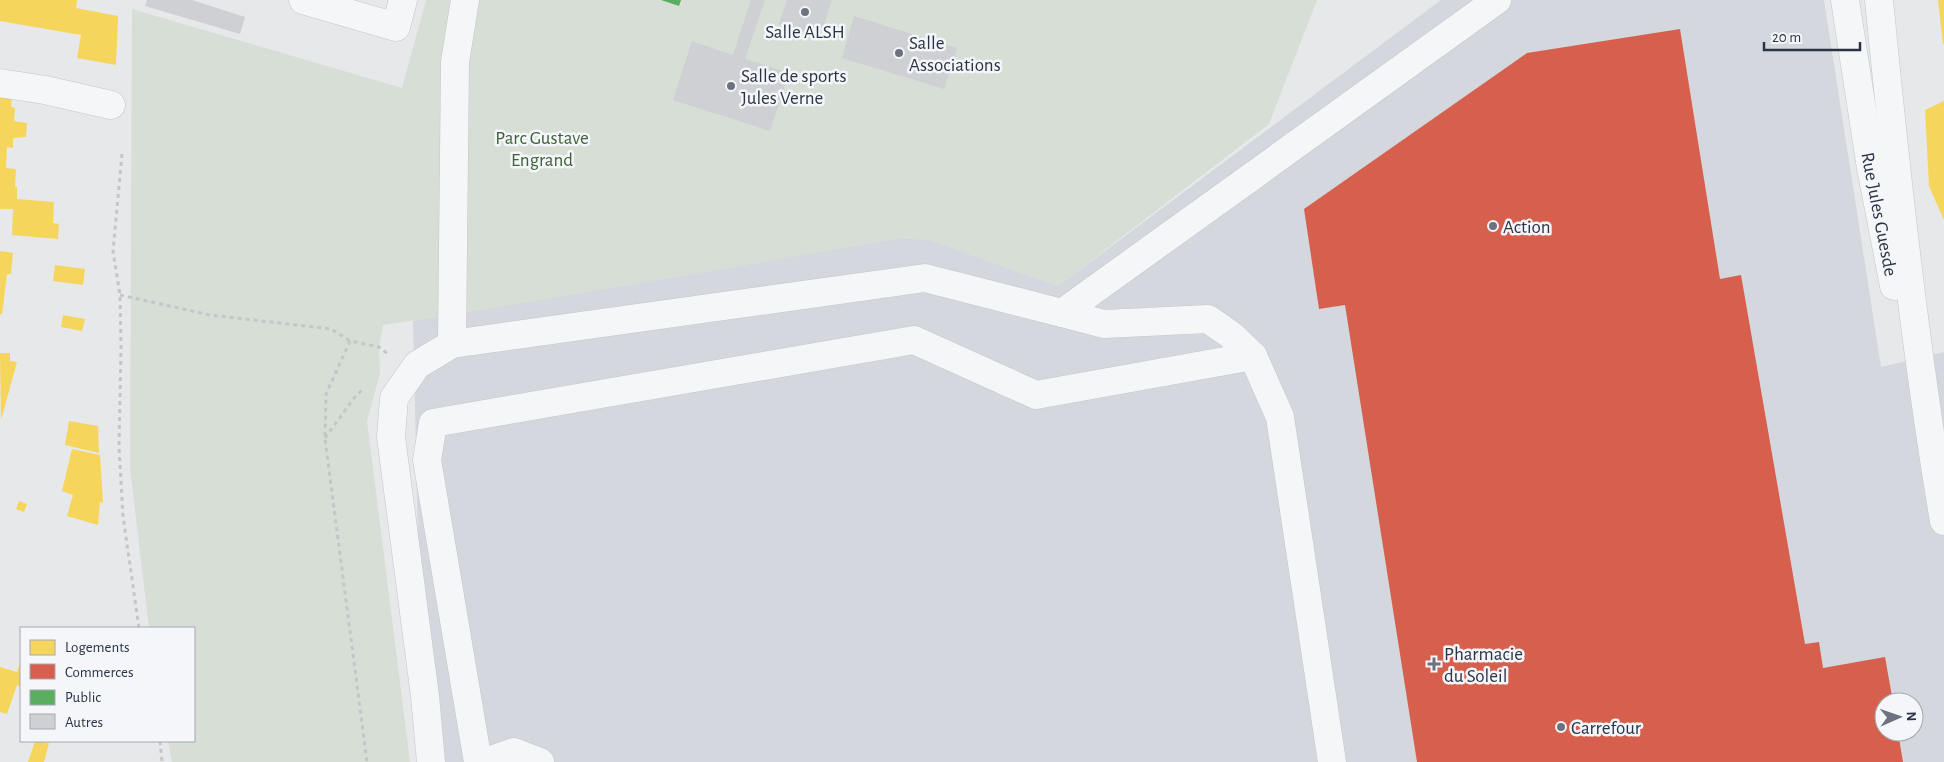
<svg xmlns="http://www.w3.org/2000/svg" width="1944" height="762" viewBox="0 0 1944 762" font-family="'Alegreya Sans',sans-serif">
	<rect width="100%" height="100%" fill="#e6e8ea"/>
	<!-- built -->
	<path fill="#d4d7dd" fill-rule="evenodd" d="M1441,0H1824L1881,367L1944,352V762H423L413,321L902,238L930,240L1058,286ZM1884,702H1914V732H1884Z"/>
	<!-- green -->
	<path fill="#d6ded6" d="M426,0H1317L1269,124L1058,286L930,240L902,238L452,315L383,325L379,347L380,373L367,421L410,762H172L168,741H194V628H149L130,468L132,9L402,88Z"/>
	<!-- homes -->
	<g fill="#f6d55c">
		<path d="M0,0H77L76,8L118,16L116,65L77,58L81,35L0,21Z"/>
		<path d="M1938,0H1944V44H1943Z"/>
		<path d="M0,86L13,87L11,107L15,108L14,121L27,123L26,137L13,138V148L7,147L6,168L16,169L15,187H17V199L54,202L53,223L59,224L58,239L12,235L13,209H0Z"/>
		<path d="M1944,101V220L1929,186L1925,110Z"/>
		<path d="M0,251L13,253L11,274H7L2,314H0Z"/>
		<path d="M55,265L85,269L83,285L53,281Z"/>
		<path d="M63,315L85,319L82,331L61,327Z"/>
		<path d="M0,353H10V361L17,362L1,420Z"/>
		<path d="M69,421L98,426L99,453L65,445Z"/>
		<path d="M72,449L100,455L103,503L100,502L98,525L67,516L73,495L62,491Z"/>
		<path d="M19,501L27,504L24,512L16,509Z"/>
		<path d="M21,660V687L17,685L7,714L0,712V667L17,672Z"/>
		<path d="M35,741L49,743L44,762H28Z"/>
	</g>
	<!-- shops -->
	<path fill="#d6604d" d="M1680,29L1720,279L1741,275L1805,644L1819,642L1823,668L1885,657L1893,702H1884V732H1898L1903,762H1417L1345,305L1319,309L1304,209L1527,53Z"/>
	<!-- public -->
	<path fill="#5aae61" d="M661,0H681L679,6Z"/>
	<!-- building -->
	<g fill="#ced0d3">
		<path d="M147,0H192L245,17L240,34L145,6Z"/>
		<path d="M751,0H765L745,59L789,73L770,131L673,100L692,41L733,55Z"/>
		<path d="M787,0H832L820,37L779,24Z"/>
		<path d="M854,16L957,48L944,89L842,58Z"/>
	</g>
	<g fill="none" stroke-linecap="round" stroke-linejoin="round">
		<defs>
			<g id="minor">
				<path d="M303,0L396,27L403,0"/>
				<path d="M1845,0L1871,168L1894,286"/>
				<path d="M1879,0C1896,174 1915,349 1944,521"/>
				<path d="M0,83L45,90L111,105"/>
				<path d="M1062,313L1104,324L1208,319L1231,335L1253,356L1280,417L1332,762"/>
				<path d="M452,344L455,62L465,0"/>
				<path d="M431,762L425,696L391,437L394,398L417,365L452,344L925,278L1062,313L1497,0"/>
				<path d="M478,762L427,460L433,423L914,340L1036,395L1253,356"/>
				<path d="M486,762L514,752L540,762"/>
			</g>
		</defs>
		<!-- minor casing -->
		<use href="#minor" stroke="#c4c6c8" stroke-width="29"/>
		<!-- path -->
		<g stroke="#c5c6ca" stroke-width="3" stroke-dasharray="4 4" stroke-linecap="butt">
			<path d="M122,154L113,251L120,295L121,347L119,448L123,516L139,628"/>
			<path d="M120,295L210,315L331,329L350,341L379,347L389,355"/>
			<path d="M350,341L326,394L325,439L367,762"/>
			<path d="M325,438L354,398L364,388"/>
			<path d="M160,741L162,762"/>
		</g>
		<!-- minor -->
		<use href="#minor" stroke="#f5f6f7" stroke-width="28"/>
	</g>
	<!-- markers -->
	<g fill="#6c737f" stroke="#f4f6f9" stroke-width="2">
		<circle cx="805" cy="12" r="5"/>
		<circle cx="899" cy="53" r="5"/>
		<circle cx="731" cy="86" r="5"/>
		<circle cx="1493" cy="226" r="5"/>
		<path d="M1431.5 656.5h5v5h5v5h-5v5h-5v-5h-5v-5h5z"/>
		<circle cx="1561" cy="727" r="5"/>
	</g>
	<g text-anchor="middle" stroke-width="5" stroke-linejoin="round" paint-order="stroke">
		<!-- poi labels -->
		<g font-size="19" fill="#2b3445" stroke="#f4f6f9" text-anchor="start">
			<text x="805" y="38" text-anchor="middle">Salle ALSH</text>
			<text x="909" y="49">Salle<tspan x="909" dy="22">Associations</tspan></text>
			<text x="741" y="82">Salle de sports<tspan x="741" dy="22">Jules Verne</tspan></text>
			<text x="1503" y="233">Action</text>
			<text x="1444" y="660">Pharmacie<tspan x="1444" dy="22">du Soleil</tspan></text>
			<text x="1571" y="734">Carrefour</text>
		</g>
		<!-- park labels -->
		<g font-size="19" fill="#3f6138" stroke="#f4f6f9">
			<text x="542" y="144">Parc Gustave<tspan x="542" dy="22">Engrand</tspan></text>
		</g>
		<!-- street labels -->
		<g font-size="19" fill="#2b3445" stroke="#f4f6f9">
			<text transform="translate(1880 214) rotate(79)" y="7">Rue Jules Guesde</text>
		</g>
	</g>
	<!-- legend -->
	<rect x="20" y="627" width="175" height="115" fill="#f4f6f9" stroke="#a4a8b1"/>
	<rect x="30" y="640" width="25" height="15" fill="#f6d55c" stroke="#a4a8b1"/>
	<text x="65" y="652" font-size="15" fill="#2b3445">Logements</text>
	<rect x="30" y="664" width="25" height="15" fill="#d6604d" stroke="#a4a8b1"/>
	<text x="65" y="677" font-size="15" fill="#2b3445">Commerces</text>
	<rect x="30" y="690" width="25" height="15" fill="#5aae61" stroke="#a4a8b1"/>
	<text x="65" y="702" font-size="15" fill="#2b3445">Public</text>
	<rect x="30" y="714" width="25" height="15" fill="#ced0d3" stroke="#a4a8b1"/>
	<text x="65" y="727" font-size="15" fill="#2b3445">Autres</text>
	<!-- north arrow -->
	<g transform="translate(1899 717) rotate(88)"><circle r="24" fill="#f4f6f9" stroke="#a4a8b1"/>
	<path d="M0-4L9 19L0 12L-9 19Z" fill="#6c737f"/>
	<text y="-8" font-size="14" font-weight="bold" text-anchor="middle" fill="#2b3445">N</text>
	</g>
	<!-- scale -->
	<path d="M1764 42v8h96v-8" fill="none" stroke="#2b3445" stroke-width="2.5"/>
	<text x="1772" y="42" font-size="15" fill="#2b3445" stroke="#f4f6f9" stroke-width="4" paint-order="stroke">20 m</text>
</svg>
